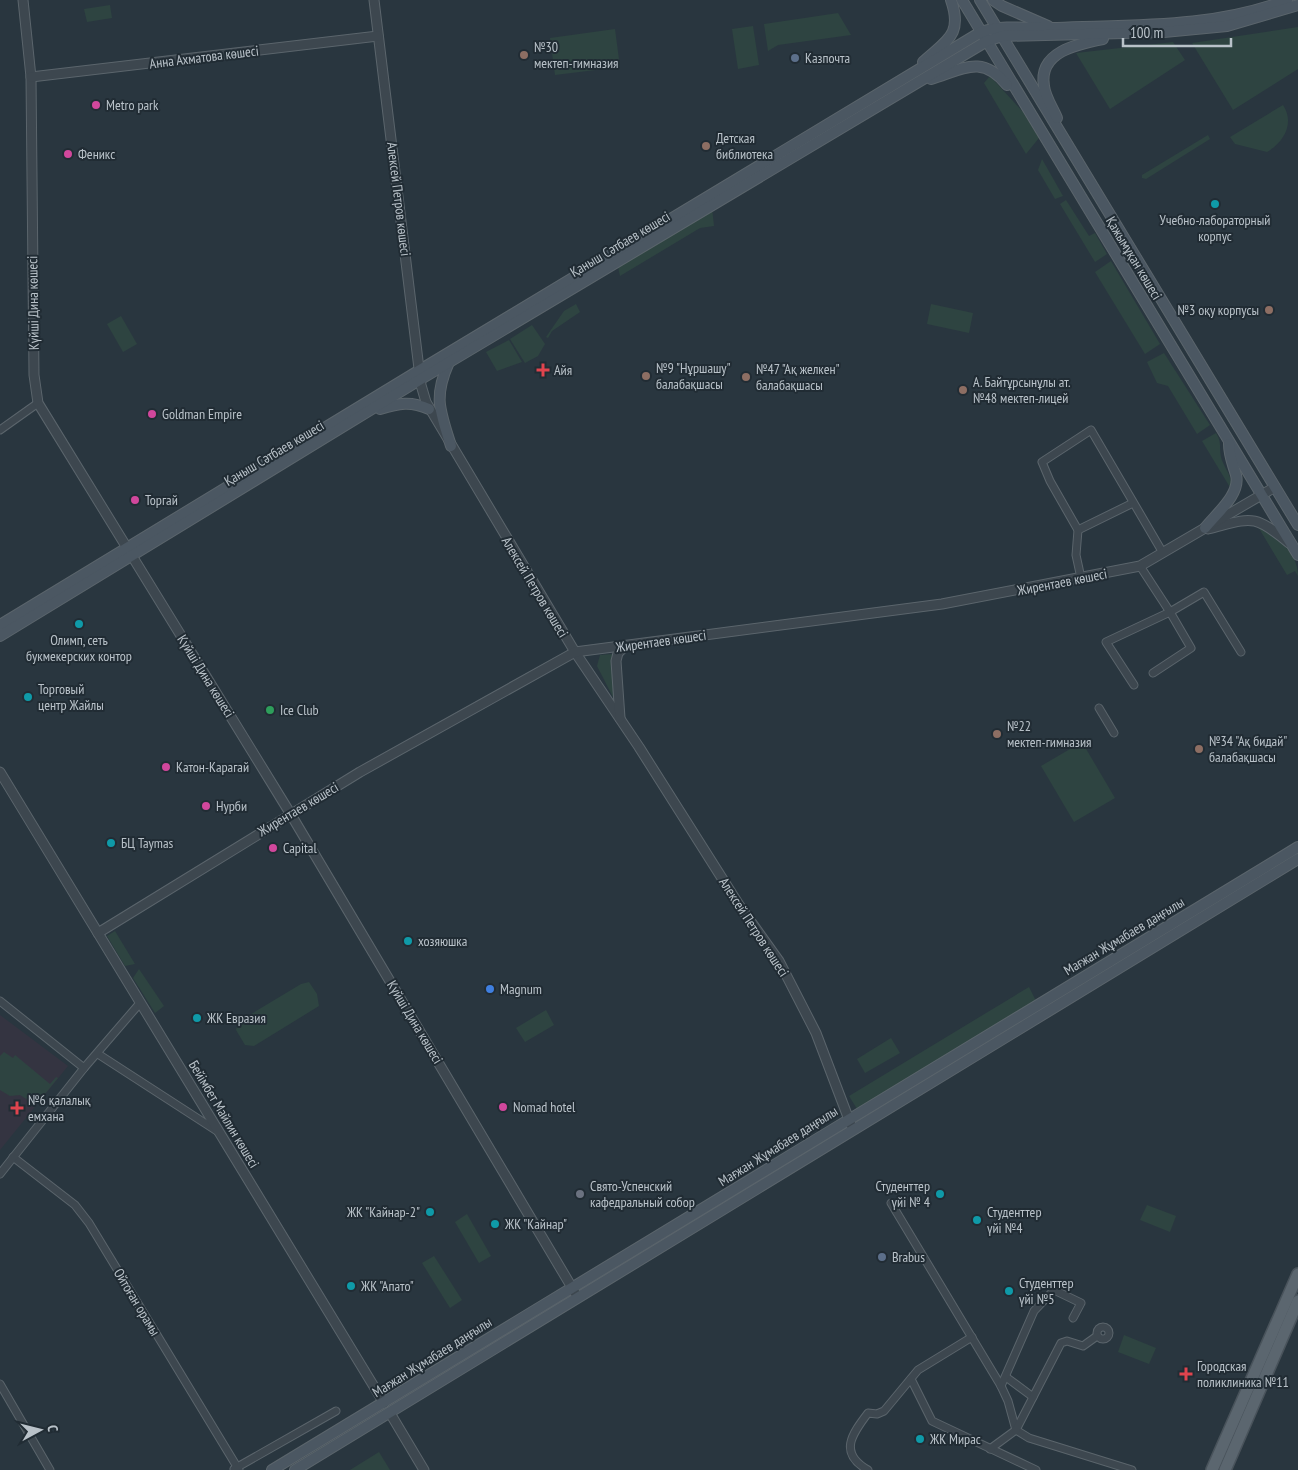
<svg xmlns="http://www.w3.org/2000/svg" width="1298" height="1470" viewBox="0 0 1298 1470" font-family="'PT Sans Narrow',sans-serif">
	<rect width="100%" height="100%" fill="#29363f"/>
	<!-- medical -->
	<path fill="#343441" d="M0,1015L68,1066L0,1150Z"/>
	<!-- green -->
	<g fill="#2e4441">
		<path d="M110,5L112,18L87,22L84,9Z"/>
		<path d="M838,13L851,35L778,45L768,51L764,24Z"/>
		<path d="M753,26L759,65L738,69L732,29Z"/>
		<path d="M1298,27V69L1233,110L1192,43Z"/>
		<path d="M615,29L620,67L555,75L550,38Z"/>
		<path d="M1173,42L1185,60L1110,109L1076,53Z"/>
		<path d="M990,76L1023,112L1039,138L1026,154L984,83Z"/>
		<path d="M1283,105C1295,123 1284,142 1267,152L1235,144L1230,137Z"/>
		<path d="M1208,135L1210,139L1146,179L1142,178V175Z"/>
		<path d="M1042,159L1063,196L1055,199L1038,170Z"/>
		<path d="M1066,200L1089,236L1095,233L1107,254L1095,262L1060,204Z"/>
		<path d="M712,208L714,226L700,228L620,276L618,267Z"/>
		<path d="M1111,261L1160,344L1145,354L1095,272Z"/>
		<path d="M576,304L580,312L552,331L548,338L546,337L564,311Z"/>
		<path d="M931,304L973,313L969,333L927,324Z"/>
		<path d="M121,316L137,344L123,352L107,324Z"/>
		<path d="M532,325L545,344L538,356L525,363L510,339Z"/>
		<path d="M509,340L522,362L497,371L486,352Z"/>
		<path d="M1164,353L1210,425L1197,434L1168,386L1157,383L1147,362Z"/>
		<path d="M1216,433C1222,442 1219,447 1221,457C1224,469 1233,475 1231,489L1202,441Z"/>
		<path d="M1257,525C1276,536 1298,552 1298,576L1295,571L1287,575Z"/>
		<path d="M612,654L615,701L597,666L600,655Z"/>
		<path d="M1082,742L1115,798L1074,822L1041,766Z"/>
		<path d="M115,931L135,964L125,966L107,936Z"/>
		<path d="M139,969L164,1006L155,1013L133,978Z"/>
		<path d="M309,982L317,994L319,1006L254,1046L245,1045L236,1030L238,1022L301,984Z"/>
		<path d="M1029,987L1036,1001L857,1109L849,1096Z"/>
		<path d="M546,1010L554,1025L525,1042L516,1028Z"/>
		<path d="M891,1038L900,1053L865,1073L857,1059Z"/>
		<path d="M4,1052L13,1058L15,1055L50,1084L56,1077L58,1078L36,1105L20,1095L10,1096L0,1090V1056Z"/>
		<path d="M1147,1205L1176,1216L1170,1232L1140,1220Z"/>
		<path d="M467,1214L491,1256L479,1263L455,1222Z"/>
		<path d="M434,1256L462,1300L450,1308L422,1263Z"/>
		<path d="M1124,1335L1156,1348L1149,1364L1118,1352Z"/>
		<path d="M379,1452L390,1470H350Z"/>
	</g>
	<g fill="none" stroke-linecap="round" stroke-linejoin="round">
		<defs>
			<g id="minor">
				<path d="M0,430L38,403"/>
				<path d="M1078,530L1133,503"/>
				<path d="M1140,566L1170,612L1204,592L1241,652"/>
				<path d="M1081,578L1076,555L1078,530L1050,481L1042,462L1091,430L1163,553"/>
				<path d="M1134,685L1106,642L1170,612L1191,648L1153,673"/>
				<path d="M1099,708L1114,733"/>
				<path d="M0,1001L84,1068"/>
				<path d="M98,1054L217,1131"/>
				<path d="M13,1157L75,1205L89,1223L239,1470"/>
				<path d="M0,1174L84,1068L140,1003"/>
				<path d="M891,1203L1001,1386L1008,1401L1016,1430L1029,1438L1132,1470"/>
				<circle cx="1103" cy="1333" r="6"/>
				<path d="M1006,1377L1033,1397"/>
				<path d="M911,1379L932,1421L1036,1470"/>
				<path d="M0,1384L50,1470"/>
				<path d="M1001,1386L1034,1311L1054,1290L1081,1303L1073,1318"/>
				<path d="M990,1449L1016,1430L1061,1343L1067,1341L1083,1346L1097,1336"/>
				<path d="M234,1469L336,1411"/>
				<path d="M868,1470C838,1453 852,1434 868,1413L877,1414L884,1411L918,1370L972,1337"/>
			</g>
			<g id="tertiary">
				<path d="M23,0L31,77L34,375L38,403L290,813L577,1296"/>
				<path d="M374,0L421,385L426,402L575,652L639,747L739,905L779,961L816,1033L851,1125"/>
				<path d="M31,77L378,36"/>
				<path d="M1208,529C1252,518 1253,513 1289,543"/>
				<path d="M620,718L616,661L618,653L625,646"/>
				<path d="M0,772L384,1403"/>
				<path d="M98,933L360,772L575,652L942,604L1140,566L1275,487"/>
				<path d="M390,1413L424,1470"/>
			</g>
			<g id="secondary">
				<path d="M962,0L1298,555"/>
				<path d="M980,0L1298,525"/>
				<path d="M993,0L1002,6L1048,26"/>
				<path d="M923,62C947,40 963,35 951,0"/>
				<path d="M931,79C963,69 982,54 1007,85"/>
				<path d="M1057,118C1053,108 1045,97 1044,86C1038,52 1077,44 1103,39"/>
				<path d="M449,362C433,398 440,410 451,446"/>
				<path d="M380,409C399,403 411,401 429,409"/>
				<path d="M1205,528C1216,514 1241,494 1236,475C1233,464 1229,456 1229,444"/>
				<path d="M0,625L420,370L981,32C1006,24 1031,29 1057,28C1134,25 1215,28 1287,0"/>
				<path d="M0,636L421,379L987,41L1002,36L1164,32L1227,26L1298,5"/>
				<path d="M272,1470L1298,847"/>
				<path d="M295,1470L1298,859"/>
			</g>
			<g id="primary">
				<path d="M1212,1470L1298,1274"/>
				<path d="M1225,1470L1298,1301"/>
			</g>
		</defs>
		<!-- minor casing -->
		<use href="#minor" stroke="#5b656c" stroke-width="9"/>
		<!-- tertiary casing -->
		<use href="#tertiary" stroke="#5b656c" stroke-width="11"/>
		<!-- secondary casing -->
		<use href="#secondary" stroke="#5b656c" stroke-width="12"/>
		<!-- primary casing -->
		<use href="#primary" stroke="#49535b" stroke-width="14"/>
		<!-- minor -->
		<use href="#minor" stroke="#3d474f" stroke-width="7"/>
		<!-- tertiary -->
		<use href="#tertiary" stroke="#3d474f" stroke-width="9"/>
		<!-- secondary -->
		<use href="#secondary" stroke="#4b5762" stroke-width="10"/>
		<!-- primary -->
		<use href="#primary" stroke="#5b666f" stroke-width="11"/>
	</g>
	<!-- markers -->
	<g fill="#8d6e63" stroke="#212c34" stroke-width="2">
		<circle cx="524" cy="55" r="5"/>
		<circle cx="706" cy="146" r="5"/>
		<circle cx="1269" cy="310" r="5"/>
		<circle cx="646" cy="376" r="5"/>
		<circle cx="746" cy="377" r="5"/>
		<circle cx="963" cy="390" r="5"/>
		<circle cx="997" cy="734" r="5"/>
		<circle cx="1199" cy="749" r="5"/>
	</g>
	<g fill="#5c6f8a" stroke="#212c34" stroke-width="2">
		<circle cx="795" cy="58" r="5"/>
		<circle cx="882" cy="1257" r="5"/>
	</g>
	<g fill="#d1479c" stroke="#212c34" stroke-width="2">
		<circle cx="96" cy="105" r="5"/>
		<circle cx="68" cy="154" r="5"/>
		<circle cx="152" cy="414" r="5"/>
		<circle cx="135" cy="500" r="5"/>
		<circle cx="166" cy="767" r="5"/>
		<circle cx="206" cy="806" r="5"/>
		<circle cx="273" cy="848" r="5"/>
		<circle cx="503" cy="1107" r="5"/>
	</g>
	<g fill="#0f9aa8" stroke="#212c34" stroke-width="2">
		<circle cx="1215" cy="204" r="5"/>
		<circle cx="79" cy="624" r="5"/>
		<circle cx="28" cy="697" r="5"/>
		<circle cx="111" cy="843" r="5"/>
		<circle cx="408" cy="941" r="5"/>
		<circle cx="197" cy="1018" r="5"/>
		<circle cx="940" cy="1194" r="5"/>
		<circle cx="430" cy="1212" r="5"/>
		<circle cx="977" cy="1220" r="5"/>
		<circle cx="495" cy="1224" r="5"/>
		<circle cx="351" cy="1286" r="5"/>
		<circle cx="1009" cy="1291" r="5"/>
		<circle cx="920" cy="1439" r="5"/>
	</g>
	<g fill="#e0444e" stroke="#212c34" stroke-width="2">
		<path d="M540.5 362.5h5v5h5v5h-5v5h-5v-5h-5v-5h5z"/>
		<path d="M14.5 1100.5h5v5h5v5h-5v5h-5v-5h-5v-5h5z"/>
		<path d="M1183.5 1366.5h5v5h5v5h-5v5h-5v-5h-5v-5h5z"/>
	</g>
	<circle fill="#2e9e5b" stroke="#212c34" stroke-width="2" cx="270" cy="710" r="5"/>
	<circle fill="#3f7fe0" stroke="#212c34" stroke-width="2" cx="490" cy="989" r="5"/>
	<circle fill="#6b7280" stroke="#212c34" stroke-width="2" cx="580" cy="1194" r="5"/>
	<g text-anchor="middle" stroke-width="4" stroke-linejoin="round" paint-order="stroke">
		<!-- poi labels -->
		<g font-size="14" fill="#b9c2c9" stroke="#212c34" text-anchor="start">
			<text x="534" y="52">№30<tspan x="534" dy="16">мектеп-гимназия</tspan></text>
			<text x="805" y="63">Казпочта</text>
			<text x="106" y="110">Metro park</text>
			<text x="716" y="143">Детская<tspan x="716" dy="16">библиотека</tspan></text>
			<text x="78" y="159">Феникс</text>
			<text x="1215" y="225" text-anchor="middle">Учебно-лабораторный<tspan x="1215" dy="16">корпус</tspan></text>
			<text x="1259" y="315" text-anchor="end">№3 оқу корпусы</text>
			<text x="656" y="373">№9 "Нұршашу"<tspan x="656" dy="16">балабақшасы</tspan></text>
			<text x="756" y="374">№47 "Ақ желкен"<tspan x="756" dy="16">балабақшасы</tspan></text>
			<text x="554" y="375">Айя</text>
			<text x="973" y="387">А. Байтұрсынұлы ат.<tspan x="973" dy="16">№48 мектеп-лицей</tspan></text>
			<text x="162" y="419">Goldman Empire</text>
			<text x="145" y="505">Торгай</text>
			<text x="79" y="645" text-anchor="middle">Олимп, сеть<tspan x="79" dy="16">букмекерских контор</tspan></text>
			<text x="38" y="694">Торговый<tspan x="38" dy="16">центр Жайлы</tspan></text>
			<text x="280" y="715">Ice Club</text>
			<text x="1007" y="731">№22<tspan x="1007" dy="16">мектеп-гимназия</tspan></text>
			<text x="1209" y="746">№34 "Ақ бидай"<tspan x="1209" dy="16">балабақшасы</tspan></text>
			<text x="176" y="772">Катон-Карагай</text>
			<text x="216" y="811">Нурби</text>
			<text x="121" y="848">БЦ Taymas</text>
			<text x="283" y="853">Capital</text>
			<text x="418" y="946">хозяюшка</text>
			<text x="500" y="994">Magnum</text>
			<text x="207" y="1023">ЖК Евразия</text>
			<text x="28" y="1105">№6 қалалық<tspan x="28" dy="16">емхана</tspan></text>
			<text x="513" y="1112">Nomad hotel</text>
			<text x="590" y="1191">Свято-Успенский<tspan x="590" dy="16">кафедральный собор</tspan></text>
			<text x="930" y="1191" text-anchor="end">Студенттер<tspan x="930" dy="16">үйі № 4</tspan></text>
			<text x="420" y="1217" text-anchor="end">ЖК "Кайнар-2"</text>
			<text x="987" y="1217">Студенттер<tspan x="987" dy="16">үйі №4</tspan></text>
			<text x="505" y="1229">ЖК "Кайнар"</text>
			<text x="892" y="1262">Brabus</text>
			<text x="1019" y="1288">Студенттер<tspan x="1019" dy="16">үйі №5</tspan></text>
			<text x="361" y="1291">ЖК "Апато"</text>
			<text x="1197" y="1371">Городская<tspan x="1197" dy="16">поликлиника №11</tspan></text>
			<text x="930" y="1444">ЖК Мирас</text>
		</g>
		<!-- street labels -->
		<g font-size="14" fill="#b9c2c9" stroke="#212c34">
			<text transform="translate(204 57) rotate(-7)" y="5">Анна Ахматова көшесі</text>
			<text transform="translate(399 199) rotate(83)" y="5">Алексей Петров көшесі</text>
			<text transform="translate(620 244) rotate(-31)" y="5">Қаныш Сәтбаев көшесі</text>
			<text transform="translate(1134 258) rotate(59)" y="5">Қажымұқан көшесі</text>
			<text transform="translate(33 303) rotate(-91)" y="5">Күйші Дина көшесі</text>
			<text transform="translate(274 453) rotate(-31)" y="5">Қаныш Сәтбаев көшесі</text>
			<text transform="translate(1062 582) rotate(-11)" y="5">Жирентаев көшесі</text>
			<text transform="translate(535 587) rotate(59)" y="5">Алексей Петров көшесі</text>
			<text transform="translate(661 641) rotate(-8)" y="5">Жирентаев көшесі</text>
			<text transform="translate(206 676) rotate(58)" y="5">Күйші Дина көшесі</text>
			<text transform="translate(298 809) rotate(-31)" y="5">Жирентаев көшесі</text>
			<text transform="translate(754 927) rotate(57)" y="5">Алексей Петров көшесі</text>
			<text transform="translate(1124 936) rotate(-31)" y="5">Мағжан Жұмабаев даңғылы</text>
			<text transform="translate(415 1022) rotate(59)" y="5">Күйші Дина көшесі</text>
			<text transform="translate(224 1114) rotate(59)" y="5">Бейімбет Майлин көшесі</text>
			<text transform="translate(778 1146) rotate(-32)" y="5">Мағжан Жұмабаев даңғылы</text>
			<text transform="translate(137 1302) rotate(59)" y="5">Ойтоған орамы</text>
			<text transform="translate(432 1357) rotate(-32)" y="5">Мағжан Жұмабаев даңғылы</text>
		</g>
	</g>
	<!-- north arrow -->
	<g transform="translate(40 1430) rotate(83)" stroke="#212c34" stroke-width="4" paint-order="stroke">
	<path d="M0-4L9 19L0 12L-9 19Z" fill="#b9c2c9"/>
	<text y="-8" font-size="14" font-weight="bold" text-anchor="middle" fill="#b9c2c9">С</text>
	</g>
	<!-- scale -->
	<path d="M1123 38v8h108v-8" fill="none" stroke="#b9c2c9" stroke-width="2.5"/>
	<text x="1130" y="38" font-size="15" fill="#b9c2c9" stroke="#212c34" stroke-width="4" paint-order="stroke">100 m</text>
</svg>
